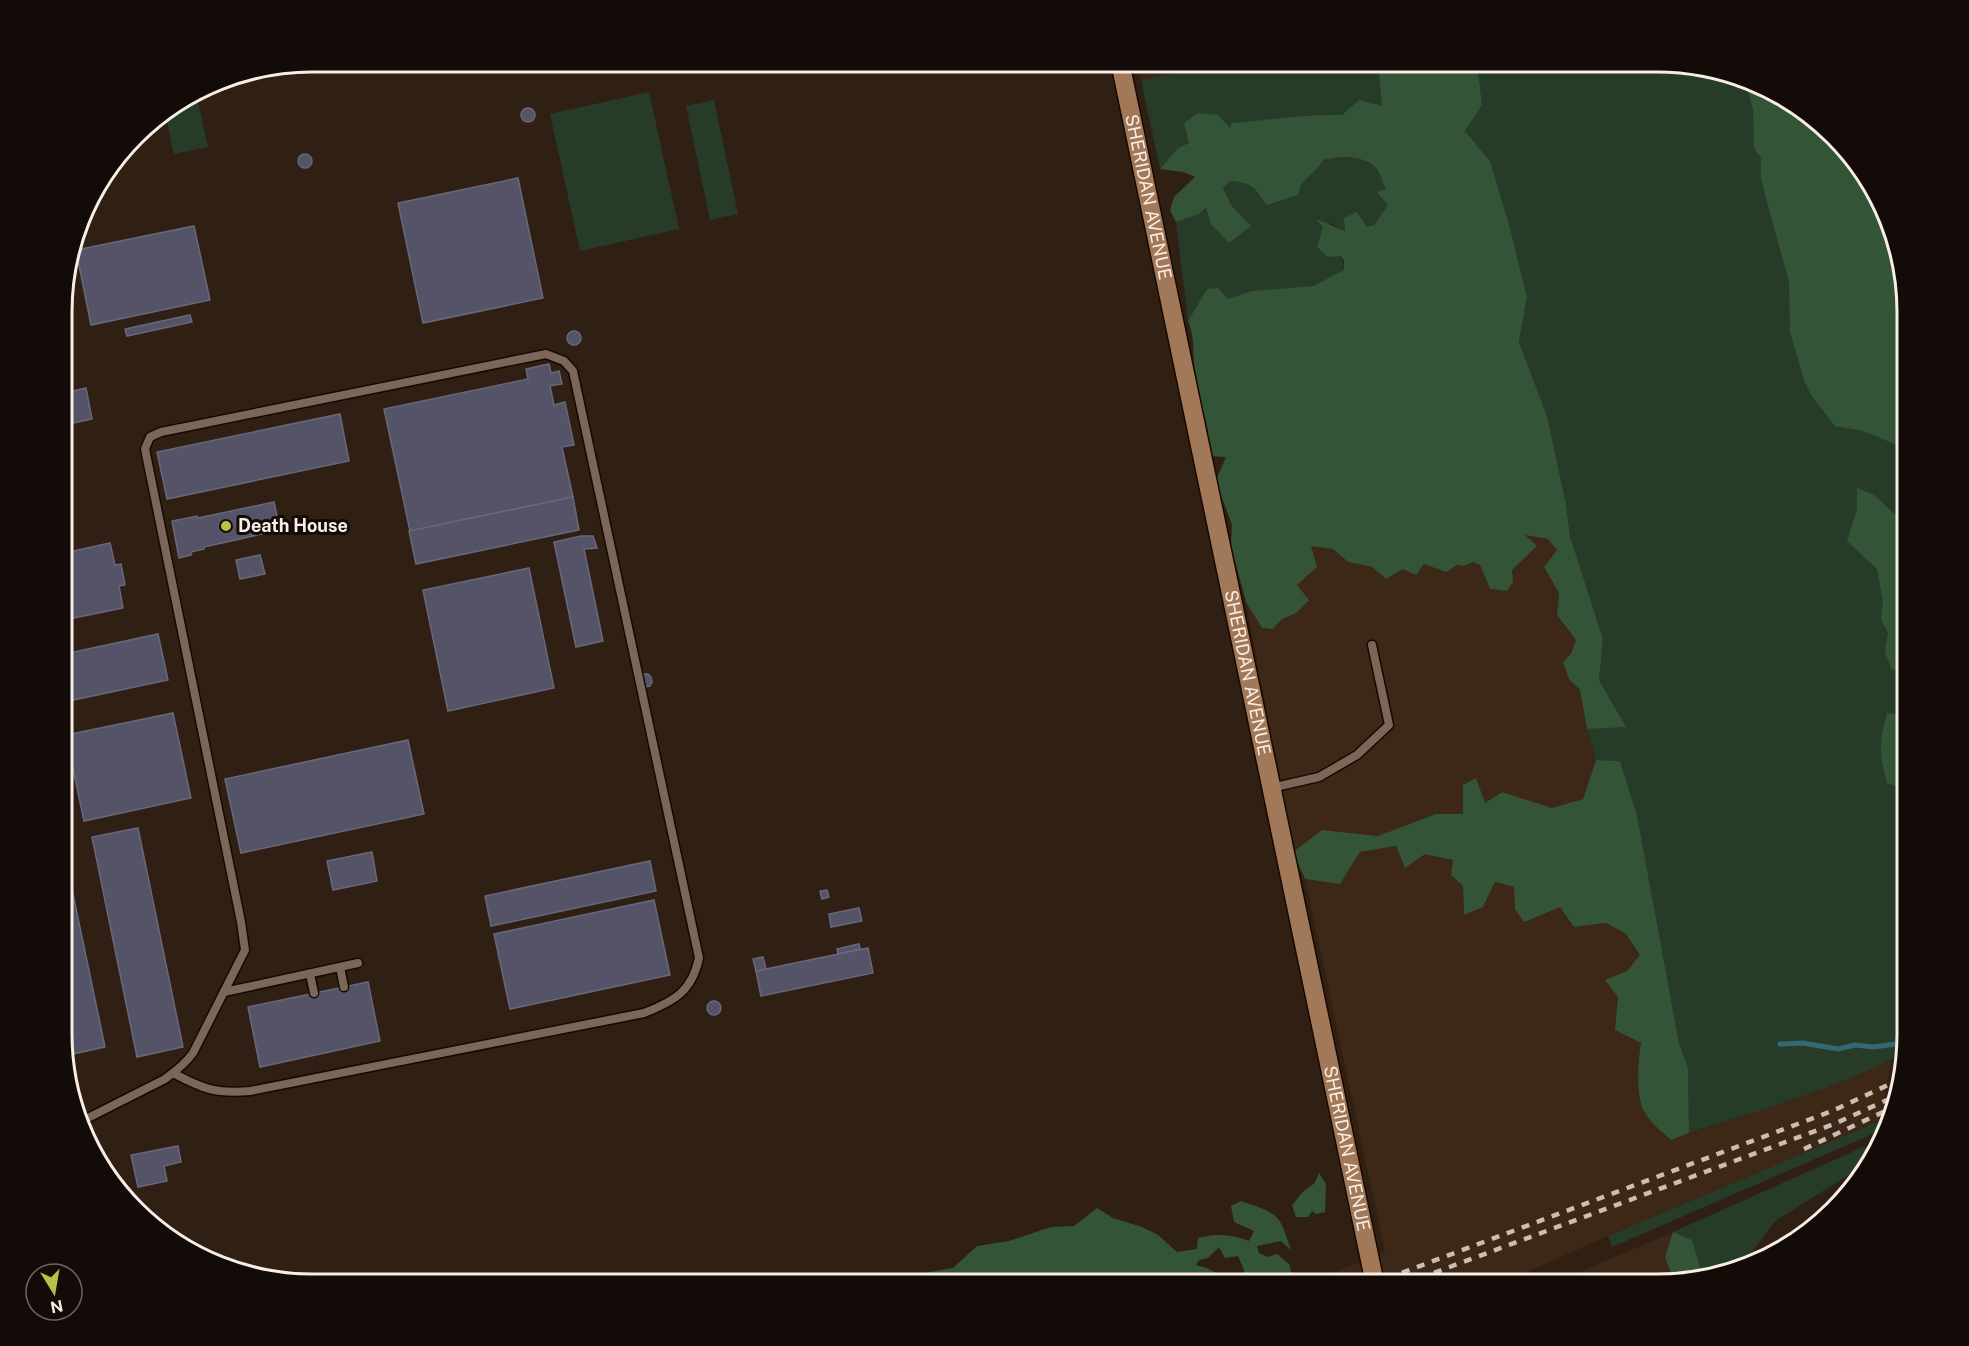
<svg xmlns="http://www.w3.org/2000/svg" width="1969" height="1346" viewBox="0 0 1969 1346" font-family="'Public Sans',sans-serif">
	<rect width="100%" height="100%" fill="#302014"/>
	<!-- built -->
	<g fill="#3d2716">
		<path d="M1137,62H1231L1141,80Z"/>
		<path d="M1523,534L1548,539L1557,550L1544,567L1559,593L1557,615L1576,640L1571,654L1569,679L1580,690L1587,729L1596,760L1583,799L1551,808L1502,792L1485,803L1476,779L1463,785L1464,814H1436L1378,836L1322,830L1293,852L1246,602L1262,628L1273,629L1282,619L1296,613L1297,585L1311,545L1333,549L1348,562L1372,567L1385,579L1403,569L1424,564L1464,566L1473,562L1480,565L1490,589L1511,570Z"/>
		<path d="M1396,846L1453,860L1463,886L1464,915L1483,907L1495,882L1514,887L1515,909L1560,907L1575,927L1606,923L1626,934L1640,955L1627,971L1618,997L1615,1030L1641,1043L1639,1059L1638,1085L1644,1112L1670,1140L1805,1095L1891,1060L1881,1122L1608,1236L1500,1284H1305L1385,1252L1305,879L1340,884L1360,852Z"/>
		<path d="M1673,1232L1665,1257L1673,1279L1683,1278L1657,1284H1551Z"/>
	</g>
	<!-- green -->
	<g fill="#263b28">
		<path d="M1231,62H1378L1382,106L1342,115H1319L1305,118L1231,123L1230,129L1178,148L1160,169L1141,80Z"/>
		<path d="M1477,62H1673L1738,75L1809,113L1874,187L1907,296V1051C1839,1089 1762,1109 1689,1133L1688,1068L1679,1043L1637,815L1620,761L1596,760L1587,729L1625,726L1599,680L1603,639L1570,536L1566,504L1547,416L1519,342L1527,297L1510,228L1490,161L1465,131L1482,105Z"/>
		<path d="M649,92L679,229L580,251L550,114Z"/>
		<path d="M196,93L208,147L174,154L165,113Z"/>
		<path d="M714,100L738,214L710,220L686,106Z"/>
		<path d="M1333,158C1342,158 1353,157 1361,159C1377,163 1391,189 1388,205C1384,222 1363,232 1347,231C1341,230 1334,225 1330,223L1323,227C1331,240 1344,254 1344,270L1313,286L1252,291L1228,300L1207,289L1188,321L1176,222L1199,214L1206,208L1250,226L1232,206L1223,187L1230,181C1253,183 1254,187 1268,205L1297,195C1303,175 1314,176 1322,160Z"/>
		<path d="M1894,1115L1885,1132L1875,1133L1612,1247L1608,1236Z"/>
		<path d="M1863,1147L1875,1150L1868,1163L1775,1221L1743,1264L1702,1274L1692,1241L1673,1232Z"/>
	</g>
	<!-- forest -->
	<g fill="#345438">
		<path d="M1378,62H1477L1482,105L1465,131L1490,161L1510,228L1527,297L1519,342L1547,416L1566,504L1570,536L1603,639L1599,680L1626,727L1587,729L1580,690L1569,679L1563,662L1571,654L1576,640L1557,615L1559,593L1544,567L1557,550L1548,539L1525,535L1537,546L1512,570L1513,582L1507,591L1490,589L1480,565L1473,562L1464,566L1457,565L1446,572L1424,564L1416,575L1403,569L1386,579L1372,567L1348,562L1333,549L1311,546L1317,567L1297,585L1309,600L1296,613L1282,619L1273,629L1262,628L1246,602L1231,546L1232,525L1224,503L1216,489L1217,478L1226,457L1208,456V429L1199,418C1199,398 1196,382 1194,362C1193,347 1194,335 1188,321L1207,289L1218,288L1228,299L1252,291L1313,286L1344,270V261L1341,256L1328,257L1317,247L1323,227L1316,219L1345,231L1344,218L1357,212L1367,227L1375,224L1388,205L1377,192L1386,189C1383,183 1381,176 1378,171C1367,154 1339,156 1323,160C1314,176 1303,175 1298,195L1267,205C1254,187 1253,183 1230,181L1223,188L1232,206L1251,226L1229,243L1211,224L1206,208L1199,214L1176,222L1170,210L1174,197L1195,177L1184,172L1160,169L1178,148L1189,143L1184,123L1198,113L1218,115L1230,128L1231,123C1268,120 1305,114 1342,115L1359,100L1382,106Z"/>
		<path d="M1749,81L1809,113L1874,187L1907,296V449L1863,431L1835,426L1811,395L1804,380L1790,332L1789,282L1764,191L1761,178V158L1754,148L1753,109L1746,84Z"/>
		<path d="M1857,488L1874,495L1899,518V540L1907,558V664L1892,671L1885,652L1888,633L1881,619L1883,601L1877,569L1847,541L1857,509Z"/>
		<path d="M1887,713L1907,715V790L1887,783C1879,754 1879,743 1887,713Z"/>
		<path d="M1596,760L1620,761L1637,815L1679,1043L1688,1068L1689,1133L1671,1140C1662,1132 1651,1123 1645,1113C1635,1097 1638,1061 1641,1043L1615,1030L1618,997L1605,980L1627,971L1640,955L1626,934L1606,923L1574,927L1560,907L1524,922L1515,909L1514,887L1495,882L1483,907L1464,915L1463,886L1451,875L1453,860L1425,854L1405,868L1396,846L1360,852L1340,884L1305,879L1293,852L1322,830L1378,836L1436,814H1463V785L1476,778L1485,803L1502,792L1552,808L1583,799Z"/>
		<path d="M1319,1173L1326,1184L1325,1212L1316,1214L1312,1211L1308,1217H1296L1292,1205C1296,1201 1298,1197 1302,1193C1313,1182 1312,1190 1319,1173Z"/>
		<path d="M1241,1201C1278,1214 1279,1212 1291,1250L1281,1241L1257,1246L1259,1253L1267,1257L1277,1254L1290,1265L1292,1279L1289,1284H1244V1270L1238,1256L1225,1258L1219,1247L1208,1258L1199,1260L1196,1265C1209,1269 1217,1270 1223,1284H1161L1152,1277L1149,1284H843L850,1279L900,1277L953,1268L977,1246L1009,1241L1051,1227L1074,1226L1097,1208L1113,1218L1142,1227L1158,1235L1177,1252L1197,1249L1198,1238C1216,1233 1232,1234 1249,1241L1254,1231L1234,1222L1231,1206Z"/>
		<path d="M1673,1232L1692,1240L1702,1274L1673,1279L1665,1257Z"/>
	</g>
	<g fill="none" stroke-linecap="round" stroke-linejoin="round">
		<!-- stream -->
		<path stroke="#326974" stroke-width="5" d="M1780,1044L1803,1043L1838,1049L1855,1045L1874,1047L1895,1044L1907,1045"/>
	</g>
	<!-- building -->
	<g fill="#555367" stroke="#69677c" stroke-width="1.5">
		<circle cx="528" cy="115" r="7"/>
		<circle cx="305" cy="161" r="7"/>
		<path d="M518,178L543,298L423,323L398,203Z"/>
		<path d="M194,226L210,300L91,325L76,250Z"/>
		<path d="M190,315L192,322L127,336L125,329Z"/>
		<circle cx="574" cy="338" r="7"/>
		<path d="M549,364L551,373L559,371L562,384L550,386L554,405L565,402L574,445L562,447L573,497L410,531L384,409L528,379L526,369Z"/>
		<path d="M86,388L92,419L64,425V393Z"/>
		<path d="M340,414L349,461L167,499L157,452Z"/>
		<path d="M573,497L579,530L416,564L409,531Z"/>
		<path d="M274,502L280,530L204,547V549L191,552V555L179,558L172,521L197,516L198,518Z"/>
		<path d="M581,536H593L597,548L584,549L603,641L576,647L554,542Z"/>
		<path d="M110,543L115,565L121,564L125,585L119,586L123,608L64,620V553Z"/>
		<path d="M260,555L265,574L240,579L236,560Z"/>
		<path d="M529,568L554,688L448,711L423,590Z"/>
		<path d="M158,634L168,680L64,702V654Z"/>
		<path d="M642,674H648L651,677L652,682L650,686L645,687L640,678Z"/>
		<path d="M173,713L191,798L84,821L66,735Z"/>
		<path d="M408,740L424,814L241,853L225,779Z"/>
		<path d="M138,828L183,1047L137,1057L92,837Z"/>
		<path d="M372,852L377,881L333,890L327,861Z"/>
		<path d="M650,861L656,891L491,926L485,896Z"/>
		<path d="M69,875L105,1047L64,1056V876Z"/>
		<path d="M827,890L829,897L822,899L820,891Z"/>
		<path d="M654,900L670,975L510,1009L494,934Z"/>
		<path d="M859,908L862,921L831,927L829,914Z"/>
		<path d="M859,944L860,949L838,954L837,949Z"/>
		<path d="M868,948L873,973L761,996L756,971Z"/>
		<path d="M763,957L766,969L756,971L753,959Z"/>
		<path d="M368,982L380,1041L260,1067L248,1007Z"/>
		<circle cx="714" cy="1008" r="7"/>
		<path d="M178,1146L181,1162L164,1166L167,1181L138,1187L131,1155Z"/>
	</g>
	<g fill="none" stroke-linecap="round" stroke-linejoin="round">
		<defs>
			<g id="lane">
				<path d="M1271,788L1319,777L1357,755L1389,725L1372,645"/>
				<path d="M340,967L344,987"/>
				<path d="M310,974L314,993"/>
				<path d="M224,992L358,963"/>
				<path d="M82,1121L165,1079C176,1071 185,1064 193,1053L245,950L241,922L145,449L150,437L161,432L546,354L564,361L573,371L699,958C692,991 675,1001 644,1013L250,1091C216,1094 203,1089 173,1073"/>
			</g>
			<g id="secondary">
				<path id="s1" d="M1120,62L1375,1284"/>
			</g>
		</defs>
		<!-- lane casing -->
		<use href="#lane" stroke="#170901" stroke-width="11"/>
		<!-- secondary casing -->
		<use href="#secondary" stroke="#170901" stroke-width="21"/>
		<!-- lane -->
		<use href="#lane" stroke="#7b6759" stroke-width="8"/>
		<!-- secondary -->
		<use href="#secondary" stroke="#a27958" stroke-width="18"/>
		<!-- rail -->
		<g stroke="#c9bdb4" stroke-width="4.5" stroke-dasharray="8 8" stroke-linecap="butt">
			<path d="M1804,1149L1896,1106"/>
			<path d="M1372,1284L1832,1111L1901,1079"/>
			<path d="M1404,1284L1834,1124L1898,1095"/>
		</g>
	</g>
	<!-- markers -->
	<circle fill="#b9c046" stroke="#130b07" stroke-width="2" cx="226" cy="526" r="6"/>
	<g text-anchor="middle" stroke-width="6" stroke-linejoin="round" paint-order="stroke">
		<!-- street labels -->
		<g font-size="18" fill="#f9eee6" stroke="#130b07">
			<text dy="6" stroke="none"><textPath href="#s1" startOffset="138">SHERIDAN AVENUE</textPath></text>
			<text dy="6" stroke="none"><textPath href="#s1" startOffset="624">SHERIDAN AVENUE</textPath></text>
			<text dy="6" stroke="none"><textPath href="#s1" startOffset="1110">SHERIDAN AVENUE</textPath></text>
		</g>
		<!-- poi labels -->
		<g font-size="18" font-weight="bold" fill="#f9eee6" stroke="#130b07" text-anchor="start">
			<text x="238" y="532">Death House</text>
		</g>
	</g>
	<!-- crop -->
	<path d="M0 0H1969V1346H0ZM312 72H1657A240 240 0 0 1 1897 312V1034A240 240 0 0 1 1657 1274H312A240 240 0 0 1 72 1034V312A240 240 0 0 1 312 72Z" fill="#130b07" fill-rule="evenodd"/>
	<path fill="none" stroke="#f9eee6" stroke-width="3" d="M312 72H1657A240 240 0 0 1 1897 312V1034A240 240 0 0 1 1657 1274H312A240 240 0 0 1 72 1034V312A240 240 0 0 1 312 72Z"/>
	<!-- north arrow -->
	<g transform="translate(54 1292) rotate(169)"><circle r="28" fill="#130b07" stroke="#6f6660" stroke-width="1.5"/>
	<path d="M0-4.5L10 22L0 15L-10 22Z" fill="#b9c046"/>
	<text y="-9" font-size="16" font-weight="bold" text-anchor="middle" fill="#f9eee6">N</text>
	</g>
</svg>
